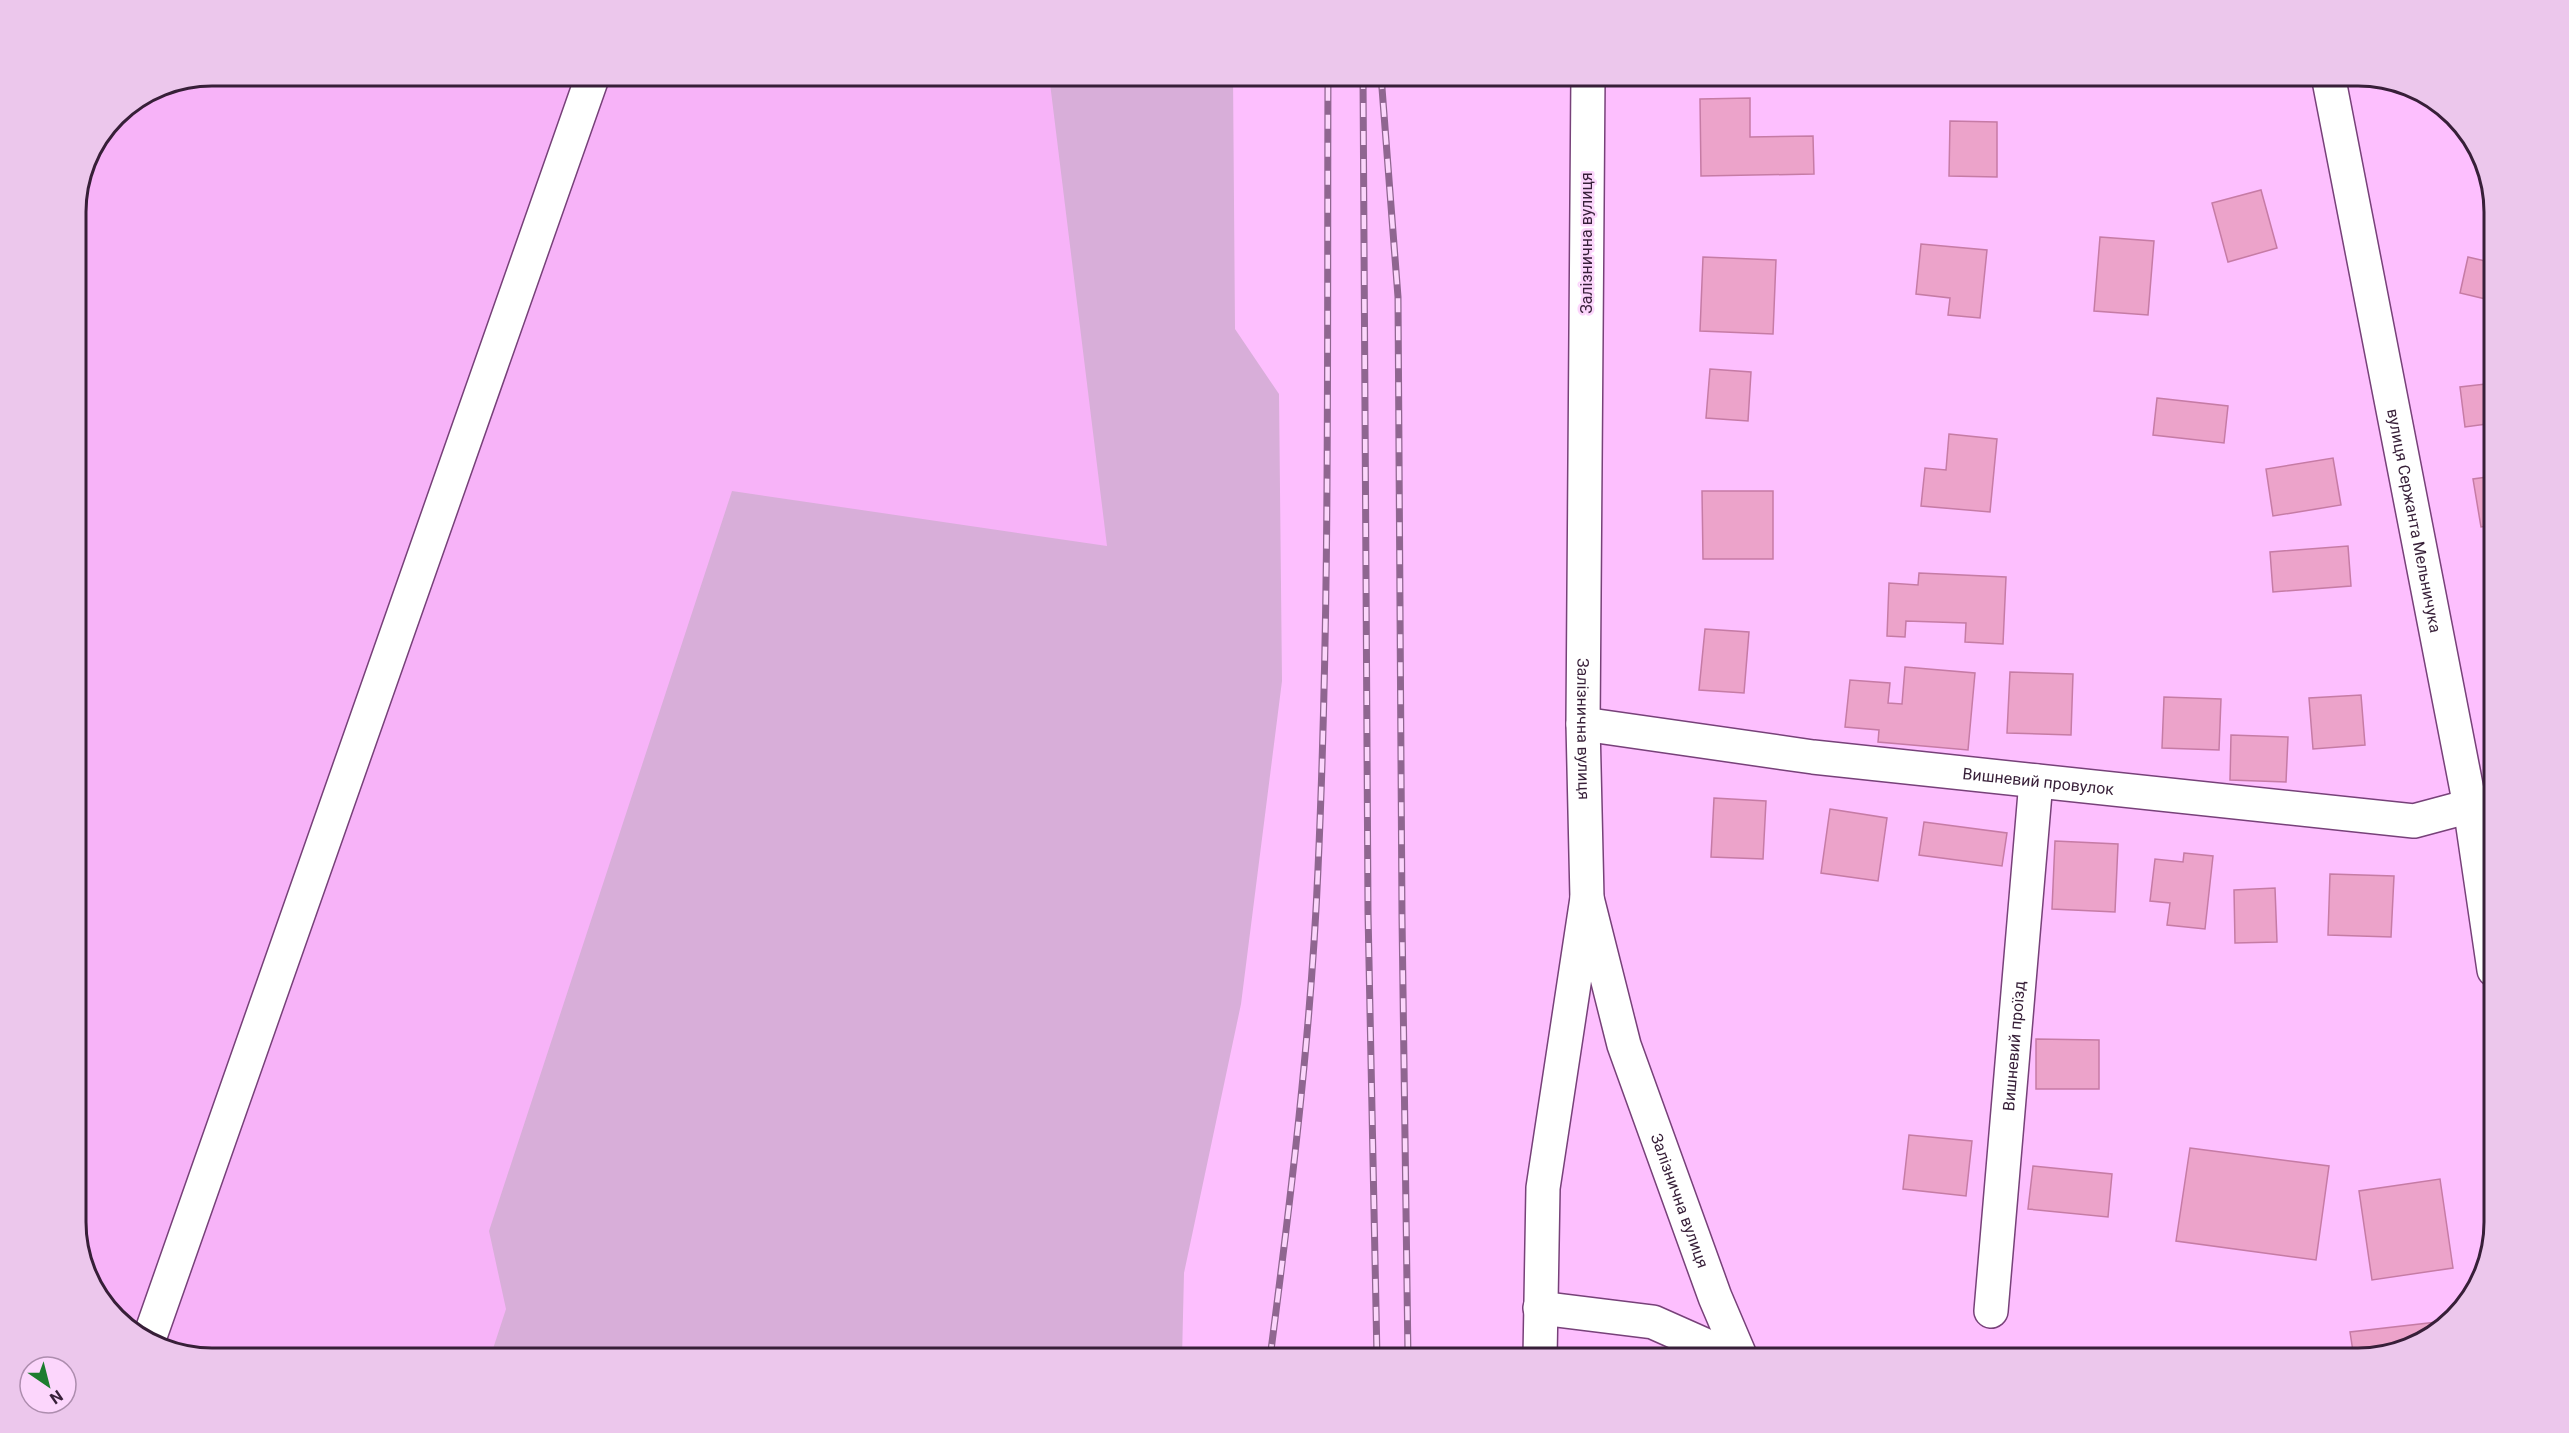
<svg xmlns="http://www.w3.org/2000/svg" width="2569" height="1433" viewBox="0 0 2569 1433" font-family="Roboto,sans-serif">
	<rect width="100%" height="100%" fill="#fdbffe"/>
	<!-- built -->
	<path fill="#f7b3f8" d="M212,75H1233L1105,1358H212L151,1344L98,1298L75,1231V203L86,159L115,115L160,85Z"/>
	<!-- green -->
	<path fill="#d8aed9" d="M1049,75H1233L1235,329L1279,394L1282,681L1241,1004L1184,1273L1182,1358H490L506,1309L489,1231L732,491L1107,546Z"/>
	<!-- building -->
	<g fill="#eca3ca" stroke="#c67ba5" stroke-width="1.5">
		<path d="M2200,75H2228V80Z"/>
		<path d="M1750,98V137L1813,136L1814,174L1701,176L1700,99Z"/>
		<path d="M1950,121L1997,122V177L1949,176Z"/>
		<path d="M2261,190L2277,248L2228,262L2212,203Z"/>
		<path d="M2100,237L2154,241L2148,315L2094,311Z"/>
		<path d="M1921,244L1987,250L1980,318L1948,315L1950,298L1916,294Z"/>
		<path d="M1703,257L1776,260L1773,334L1700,331Z"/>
		<path d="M2468,257L2494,263V301L2460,293Z"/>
		<path d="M1710,369L1751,372L1748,421L1706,418Z"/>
		<path d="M2494,383V423L2465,427L2460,387Z"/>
		<path d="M2157,398L2228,406L2224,443L2153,435Z"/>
		<path d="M1949,434L1997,439L1990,512L1921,506L1925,468L1946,470Z"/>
		<path d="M2333,458L2341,505L2273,516L2266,469Z"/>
		<path d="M2494,476V525L2481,527L2473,479Z"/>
		<path d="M1702,491H1773V559H1703Z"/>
		<path d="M2348,546L2351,586L2273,592L2270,552Z"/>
		<path d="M1919,573L2006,577L2003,644L1965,642L1966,623L1906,621L1905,637L1887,636L1889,583L1918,585Z"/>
		<path d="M1705,629L1749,632L1744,693L1699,690Z"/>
		<path d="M1905,667L1975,673L1968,750L1878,742L1879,730L1845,727L1850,680L1890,683L1888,703L1902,704Z"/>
		<path d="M2010,672L2073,674L2071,735L2007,733Z"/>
		<path d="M2361,695L2365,745L2313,749L2309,698Z"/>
		<path d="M2164,697L2221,699L2219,750L2162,748Z"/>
		<path d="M2231,735L2288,737L2286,782L2230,780Z"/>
		<path d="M1714,798L1766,801L1763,859L1711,857Z"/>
		<path d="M1830,809L1887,818L1878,881L1821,873Z"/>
		<path d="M1924,822L2007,833L2002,866L1919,855Z"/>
		<path d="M2055,841L2118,844L2115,912L2052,909Z"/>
		<path d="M2184,853L2213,856L2205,929L2167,925L2170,903L2150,901L2155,859L2183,862Z"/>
		<path d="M2330,874L2394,876L2391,937L2328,935Z"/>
		<path d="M2275,888L2277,942L2235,943L2234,890Z"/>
		<path d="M2036,1039L2099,1040V1089H2036Z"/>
		<path d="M1909,1135L1972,1141L1966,1196L1903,1189Z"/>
		<path d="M2190,1148L2329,1166L2316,1260L2176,1241Z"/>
		<path d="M2033,1166L2112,1174L2108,1217L2028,1209Z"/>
		<path d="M2440,1179L2453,1268L2372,1280L2359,1191Z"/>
		<path d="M2446,1321L2433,1335L2354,1358L2350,1332Z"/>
	</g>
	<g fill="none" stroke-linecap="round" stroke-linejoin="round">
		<defs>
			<g id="minor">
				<path id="s1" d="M2328,75L2470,806L2494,970"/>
				<path id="s2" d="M1583,724L1813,757L2414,821L2470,806L2494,809"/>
				<path d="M1540,1308L1653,1322L1734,1358"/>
				<path id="s3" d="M1991,1311L2036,781"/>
				<path d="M148,1342L593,75"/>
				<path d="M1540,1358L1543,1188L1587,898"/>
			</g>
			<g id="major">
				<path id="s4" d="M1588,75L1583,724L1587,898L1624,1045L1715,1297L1741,1358"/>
			</g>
		</defs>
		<!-- minor casing -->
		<use href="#minor" stroke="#774179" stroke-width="36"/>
		<!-- major casing -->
		<use href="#major" stroke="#774179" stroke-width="36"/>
		<!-- minor -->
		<use href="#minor" stroke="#fff" stroke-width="33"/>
		<!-- major -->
		<use href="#major" stroke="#fff" stroke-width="33"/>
		<defs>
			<g id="rail">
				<path d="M1363,75L1368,912L1377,1358"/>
				<path d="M1381,75L1398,297L1402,917L1408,1358"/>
				<path d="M1270,1358C1291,1196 1311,1033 1318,869C1330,605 1327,340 1328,75"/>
			</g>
		</defs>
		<!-- rail casing -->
		<use href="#rail" stroke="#8f6690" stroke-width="7"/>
		<!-- rail -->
		<use href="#rail" stroke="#fcd6fc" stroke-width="4.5" stroke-dasharray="14" stroke-linecap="butt"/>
	</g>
	<g text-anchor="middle" stroke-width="5" stroke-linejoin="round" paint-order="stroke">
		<!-- street labels -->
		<g font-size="16" fill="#371f38" stroke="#fcd6fc">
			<text transform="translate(1586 243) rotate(-90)" y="6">Залізнична вулиця</text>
			<text dy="6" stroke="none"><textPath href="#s1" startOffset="454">вулиця Сержанта Мельничука</textPath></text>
			<text dy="6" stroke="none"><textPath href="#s4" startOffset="654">Залізнична вулиця</textPath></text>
			<text dy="6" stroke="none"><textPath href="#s2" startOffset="459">Вишневий провулок</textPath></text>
			<text dy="6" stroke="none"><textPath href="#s3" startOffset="266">Вишневий проїзд</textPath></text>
			<text dy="6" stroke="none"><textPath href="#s4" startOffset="1140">Залізнична вулиця</textPath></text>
		</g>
	</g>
	<!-- crop -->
	<path d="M0 0H2569V1433H0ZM212 86H2358A126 126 0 0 1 2484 212V1222A126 126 0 0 1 2358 1348H212A126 126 0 0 1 86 1222V212A126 126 0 0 1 212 86Z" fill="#ecc7ec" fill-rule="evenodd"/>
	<path fill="none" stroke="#371f38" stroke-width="3" d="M212 86H2358A126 126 0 0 1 2484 212V1222A126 126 0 0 1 2358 1348H212A126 126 0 0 1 86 1222V212A126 126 0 0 1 212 86Z"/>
	<!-- north arrow -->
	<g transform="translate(48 1385) rotate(145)"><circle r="28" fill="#fcd6fc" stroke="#ad8dae" stroke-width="1.5"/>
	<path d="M0-4.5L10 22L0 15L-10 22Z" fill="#1d7d2f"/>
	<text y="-9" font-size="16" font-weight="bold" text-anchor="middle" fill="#371f38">N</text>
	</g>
</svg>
